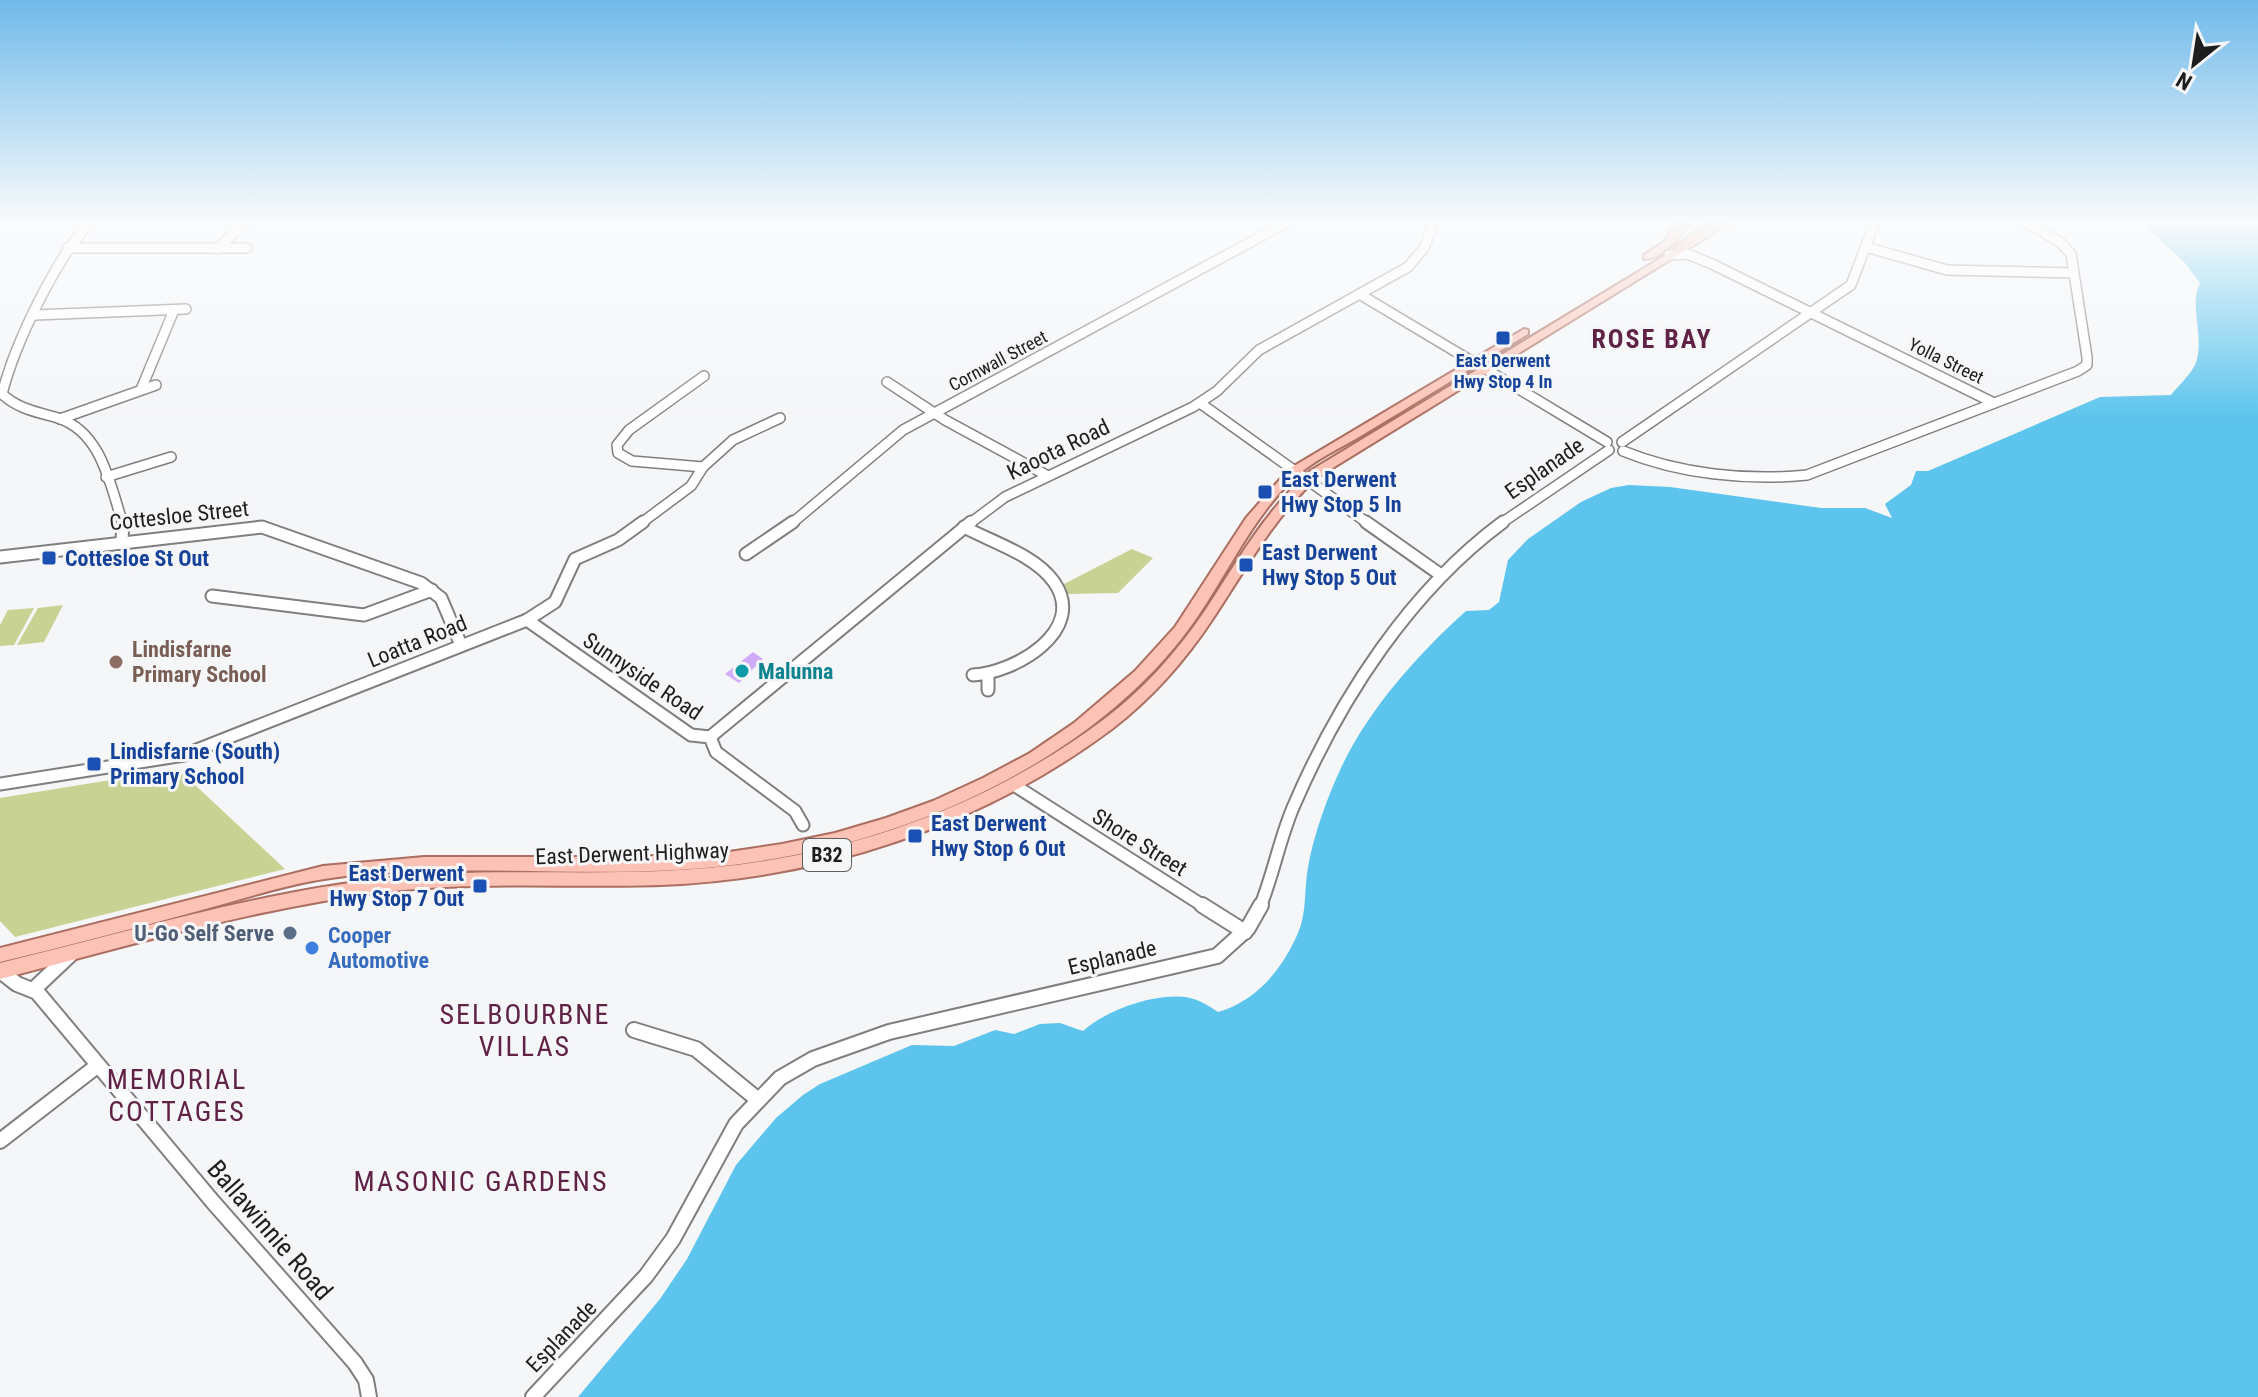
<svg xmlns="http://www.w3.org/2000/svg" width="2258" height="1397" viewBox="0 0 2258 1397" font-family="'Roboto Condensed',sans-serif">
	<rect width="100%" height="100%" fill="#f5f6f8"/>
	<!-- green -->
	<g fill="#c8d292">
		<path d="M1132,549L1153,558L1118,593L1067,594L1064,584Z"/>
		<path d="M63,605L44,642L17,645L38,608Z"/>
		<path d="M34,608L14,645L0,646V625L8,610Z"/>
		<path d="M178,769L285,869L15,937L0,921V798Z"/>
	</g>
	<!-- water -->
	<path fill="#5cc4ed" d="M2143,224H2258V1397H578L660,1299L687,1259L736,1165L776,1118L803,1095L820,1084L912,1045L954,1046L995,1030L1014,1034L1040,1024L1060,1023L1083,1031C1106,1010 1158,991 1190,998C1200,1000 1209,1006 1218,1012C1256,1001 1282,970 1298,933C1307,913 1304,889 1308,867C1314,834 1327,798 1341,768C1368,710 1418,654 1466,611L1489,610L1499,602L1508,560L1528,539L1581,502L1611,488L1629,485L1670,487L1821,508H1865L1892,518L1885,504L1911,485L1916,471H1928L2100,397L2171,395C2178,386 2190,375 2195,365C2206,339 2188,306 2200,283L2185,263Z"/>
	<!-- building -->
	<path fill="#d1acf8" d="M753,652L763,659L739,683L725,674Z"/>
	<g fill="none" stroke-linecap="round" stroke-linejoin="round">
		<defs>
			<g id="minor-far2">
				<path d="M88,224C54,263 15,343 2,394C18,409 37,412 58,418C102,432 110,485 123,524"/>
				<path d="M1866,247L1947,270L2074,273"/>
				<path d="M67,248H247"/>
				<path d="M217,249L243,224"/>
				<path d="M1669,255L1687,254L1712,264L1994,403"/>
				<path d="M1361,295L1473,362"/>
				<path d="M35,315L186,309"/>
				<path d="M1484,368L1607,442"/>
				<path d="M887,382L945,420L1048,476"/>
				<path d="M142,387L174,310"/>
				<path d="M1200,403L1369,524"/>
				<path d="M60,419L156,385"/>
				<path d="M1622,442L1851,285L1874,224"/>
				<path d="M1623,451C1679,474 1747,481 1807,475L2078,371L2087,365V357L2071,254L2060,242L2029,224"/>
				<path d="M703,467L632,461L618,453L617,445L629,430L704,376"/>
				<path d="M106,477L171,457"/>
				<path d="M640,524L691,486L703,467L733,440L780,418"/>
				<path d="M791,524L903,430L1284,224"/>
				<path d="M969,524L1005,497L1193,407L1217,391L1259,350L1408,267L1424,248L1433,224"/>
				<path d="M1500,524L1609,450"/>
			</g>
			<g id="minor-far1">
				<path d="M1366,522L1441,575"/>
				<path d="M964,527C992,542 1035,555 1054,582C1088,631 1014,673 973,675"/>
				<path d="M122,540L123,522"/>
				<path d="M746,554L793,522"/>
				<path d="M0,557L262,527L421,583L441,598L461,645"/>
				<path d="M212,596L364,615L432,590"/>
				<path d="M527,620L691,735L710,737L716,752L795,811L803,825"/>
				<path d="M988,677V690"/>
				<path d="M710,737L971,522"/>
				<path d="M0,784L184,755L527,620L555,602L575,559L618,540L643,522"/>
				<path d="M1014,785L1205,907"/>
				<path d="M1260,907C1274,873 1280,836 1295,803C1341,697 1410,591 1503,522"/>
			</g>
			<g id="minor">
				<path d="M1202,905L1245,932"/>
				<path d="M0,971L17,984L37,992L213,1202L355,1363L366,1380L369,1397"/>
				<path d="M34,989L71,954"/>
				<path d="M634,1030L696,1049L757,1099"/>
				<path d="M0,1141L97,1066"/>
				<path d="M533,1397L646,1276L673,1239L736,1124L780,1078L813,1059L889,1032L1217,956L1248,928L1261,905"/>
			</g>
			<g id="major">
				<path d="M1679,224H1689C1678,238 1663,259 1644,259V255L1664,242Z"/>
				<path d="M1717,224H1728L1318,477C1273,518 1246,569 1212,620C1185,661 1151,699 1112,729C982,826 822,879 661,885C569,888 477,881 385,892C254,908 127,946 0,979V963C129,932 257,892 389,878C480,868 572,875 663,871C821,865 976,815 1103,720C1143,690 1176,653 1204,612C1237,562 1264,512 1310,471Z"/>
				<path d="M1524,329L1528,330V334C1473,367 1419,401 1364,434C1341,448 1311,461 1291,481C1252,520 1229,570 1198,616C1148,690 1072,747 993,787C895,837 785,864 676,870C566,876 455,864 346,876C297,881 249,897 202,910C135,928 67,946 0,962V948L323,866L424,857H634L729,852L782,844L835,833L886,818L933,801L983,778L1030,753L1074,723L1135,671L1175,627L1246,518L1289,469Z"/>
			</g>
			<g id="highway">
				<path d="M1674,224H1686L1677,240L1673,241L1667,238Z"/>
				<path d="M1705,224H1717L1683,251H1675V247Z"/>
			</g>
		</defs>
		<!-- minor-far2 casing -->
		<use href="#minor-far2" stroke="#7f7f81" stroke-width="12"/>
		<!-- minor-far1 casing -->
		<use href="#minor-far1" stroke="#7f7f81" stroke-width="15"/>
		<!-- minor casing -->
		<use href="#minor" stroke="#7f7f81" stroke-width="18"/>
		<!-- major casing -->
		<use href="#major" stroke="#ab6e60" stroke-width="4"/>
		<!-- highway casing -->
		<use href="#highway" stroke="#ab6e60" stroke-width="4"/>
		<!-- minor-far2 -->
		<use href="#minor-far2" stroke="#fff" stroke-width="9"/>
		<!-- minor-far1 -->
		<use href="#minor-far1" stroke="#fff" stroke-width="11"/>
		<!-- minor -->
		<use href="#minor" stroke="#fff" stroke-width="14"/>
		<!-- major -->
		<use href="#major" fill="#fbc2b5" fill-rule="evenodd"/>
		<!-- highway -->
		<use href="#highway" fill="#f89a83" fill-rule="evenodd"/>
	</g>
	<!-- sky -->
	<linearGradient id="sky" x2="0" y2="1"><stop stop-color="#70baea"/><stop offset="0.53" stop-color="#fafbfc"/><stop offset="1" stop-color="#fafbfc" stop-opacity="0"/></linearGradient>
	<rect width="2258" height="419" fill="url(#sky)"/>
	<!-- markers -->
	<g fill="#1a4fb4" stroke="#f5f6f8" stroke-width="3">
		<rect x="1495" y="330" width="16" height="16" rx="4"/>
		<rect x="1257" y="484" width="16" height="16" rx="4"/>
		<rect x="41" y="550" width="16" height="16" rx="4"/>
		<rect x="1238" y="557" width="16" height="16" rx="4"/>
		<rect x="86" y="756" width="16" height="16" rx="4"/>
		<rect x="907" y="828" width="16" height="16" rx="4"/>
		<rect x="472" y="878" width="16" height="16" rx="4"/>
	</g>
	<circle fill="#8d6e63" stroke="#f5f6f8" stroke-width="3" cx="116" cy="662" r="8"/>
	<circle fill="#0f9aa8" stroke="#f5f6f8" stroke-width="3" cx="742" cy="671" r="8"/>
	<circle fill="#5c6f8a" stroke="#f5f6f8" stroke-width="3" cx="290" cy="933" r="8"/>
	<circle fill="#3f7fe0" stroke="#f5f6f8" stroke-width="3" cx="312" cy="948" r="8"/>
	<g text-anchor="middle" stroke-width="6" stroke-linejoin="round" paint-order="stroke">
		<!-- far-street labels -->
		<g font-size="18" fill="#1d1d1e" stroke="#f5f6f8">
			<text transform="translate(998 361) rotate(-28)" y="6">Cornwall Street</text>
			<text transform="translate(1946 361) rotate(26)" y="6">Yolla Street</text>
		</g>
		<!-- far-transit labels -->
		<g font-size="18" font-weight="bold" fill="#164399" stroke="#f5f6f8">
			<text x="1503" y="367">East Derwent<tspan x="1503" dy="21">Hwy Stop 4 In</tspan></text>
		</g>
		<!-- shield labels -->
		<rect fill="#f5f6f8" stroke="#5e5e5f" stroke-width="2" x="803" y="839" width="48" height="32" rx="6"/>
		<g font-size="20" font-weight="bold" fill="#1d1d1e">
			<text x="827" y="862">B32</text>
		</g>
		<!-- street labels -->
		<g font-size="22" fill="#1d1d1e" stroke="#f5f6f8">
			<text transform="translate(1058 449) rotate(-26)" y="8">Kaoota Road</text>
			<text transform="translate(1544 468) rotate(-35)" y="8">Esplanade</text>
			<text transform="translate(179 515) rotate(-6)" y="8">Cottesloe Street</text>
			<text transform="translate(417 641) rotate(-22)" y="8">Loatta Road</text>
			<text transform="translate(643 676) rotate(34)" y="8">Sunnyside Road</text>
			<text transform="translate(1140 842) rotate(32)" y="8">Shore Street</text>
			<text transform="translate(632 853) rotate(-2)" y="8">East Derwent Highway</text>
			<text transform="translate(1112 957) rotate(-13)" y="8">Esplanade</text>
			<text transform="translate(561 1336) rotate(-46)" y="8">Esplanade</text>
		</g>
		<!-- transit labels -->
		<g font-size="22" font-weight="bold" fill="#164399" stroke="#f5f6f8" text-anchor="start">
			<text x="1281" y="487">East Derwent<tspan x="1281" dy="25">Hwy Stop 5 In</tspan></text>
			<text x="1262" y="560">East Derwent<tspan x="1262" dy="25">Hwy Stop 5 Out</tspan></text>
			<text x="65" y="566">Cottesloe St Out</text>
			<text x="110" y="759">Lindisfarne (South)<tspan x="110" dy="25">Primary School</tspan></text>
			<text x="931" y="831">East Derwent<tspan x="931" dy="25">Hwy Stop 6 Out</tspan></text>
			<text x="464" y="881" text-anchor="end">East Derwent<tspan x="464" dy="25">Hwy Stop 7 Out</tspan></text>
		</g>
		<!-- education labels -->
		<g font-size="22" font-weight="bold" fill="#785e54" stroke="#f5f6f8" text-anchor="start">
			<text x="132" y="657">Lindisfarne<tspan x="132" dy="25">Primary School</tspan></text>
		</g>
		<!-- culture labels -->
		<g font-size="22" font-weight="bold" fill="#0d838f" stroke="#f5f6f8" text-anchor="start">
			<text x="758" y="679">Malunna</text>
		</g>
		<!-- service labels -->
		<g font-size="22" font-weight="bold" fill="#4e5e75" stroke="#f5f6f8" text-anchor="end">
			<text x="274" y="941">U-Go Self Serve</text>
		</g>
		<!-- shop labels -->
		<g font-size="22" font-weight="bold" fill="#366cbe" stroke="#f5f6f8" text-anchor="start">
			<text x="328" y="943">Cooper<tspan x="328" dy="25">Automotive</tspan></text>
		</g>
		<!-- far-district labels -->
		<g font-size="26" font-weight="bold" letter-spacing="2" fill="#602246" stroke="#f5f6f8">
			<text x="1652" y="348">ROSE BAY</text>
		</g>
		<!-- near-street labels -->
		<g font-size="26" fill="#1d1d1e" stroke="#f5f6f8">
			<text transform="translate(270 1230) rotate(49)" y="9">Ballawinnie Road</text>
		</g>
		<!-- near-neighbourhood labels -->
		<g font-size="28" letter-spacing="2" fill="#602246" stroke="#f5f6f8">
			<text x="525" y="1024">SELBOURBNE<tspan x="525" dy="32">VILLAS</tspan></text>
			<text x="177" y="1089">MEMORIAL<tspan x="177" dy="32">COTTAGES</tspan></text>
			<text x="481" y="1191">MASONIC GARDENS</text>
		</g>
	</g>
	<!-- north arrow -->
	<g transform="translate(2194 64) rotate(210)" stroke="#f5f6f8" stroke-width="6" paint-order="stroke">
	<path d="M0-6L14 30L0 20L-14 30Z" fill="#1d1d1e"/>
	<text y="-12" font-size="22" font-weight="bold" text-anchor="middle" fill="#1d1d1e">N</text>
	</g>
</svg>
